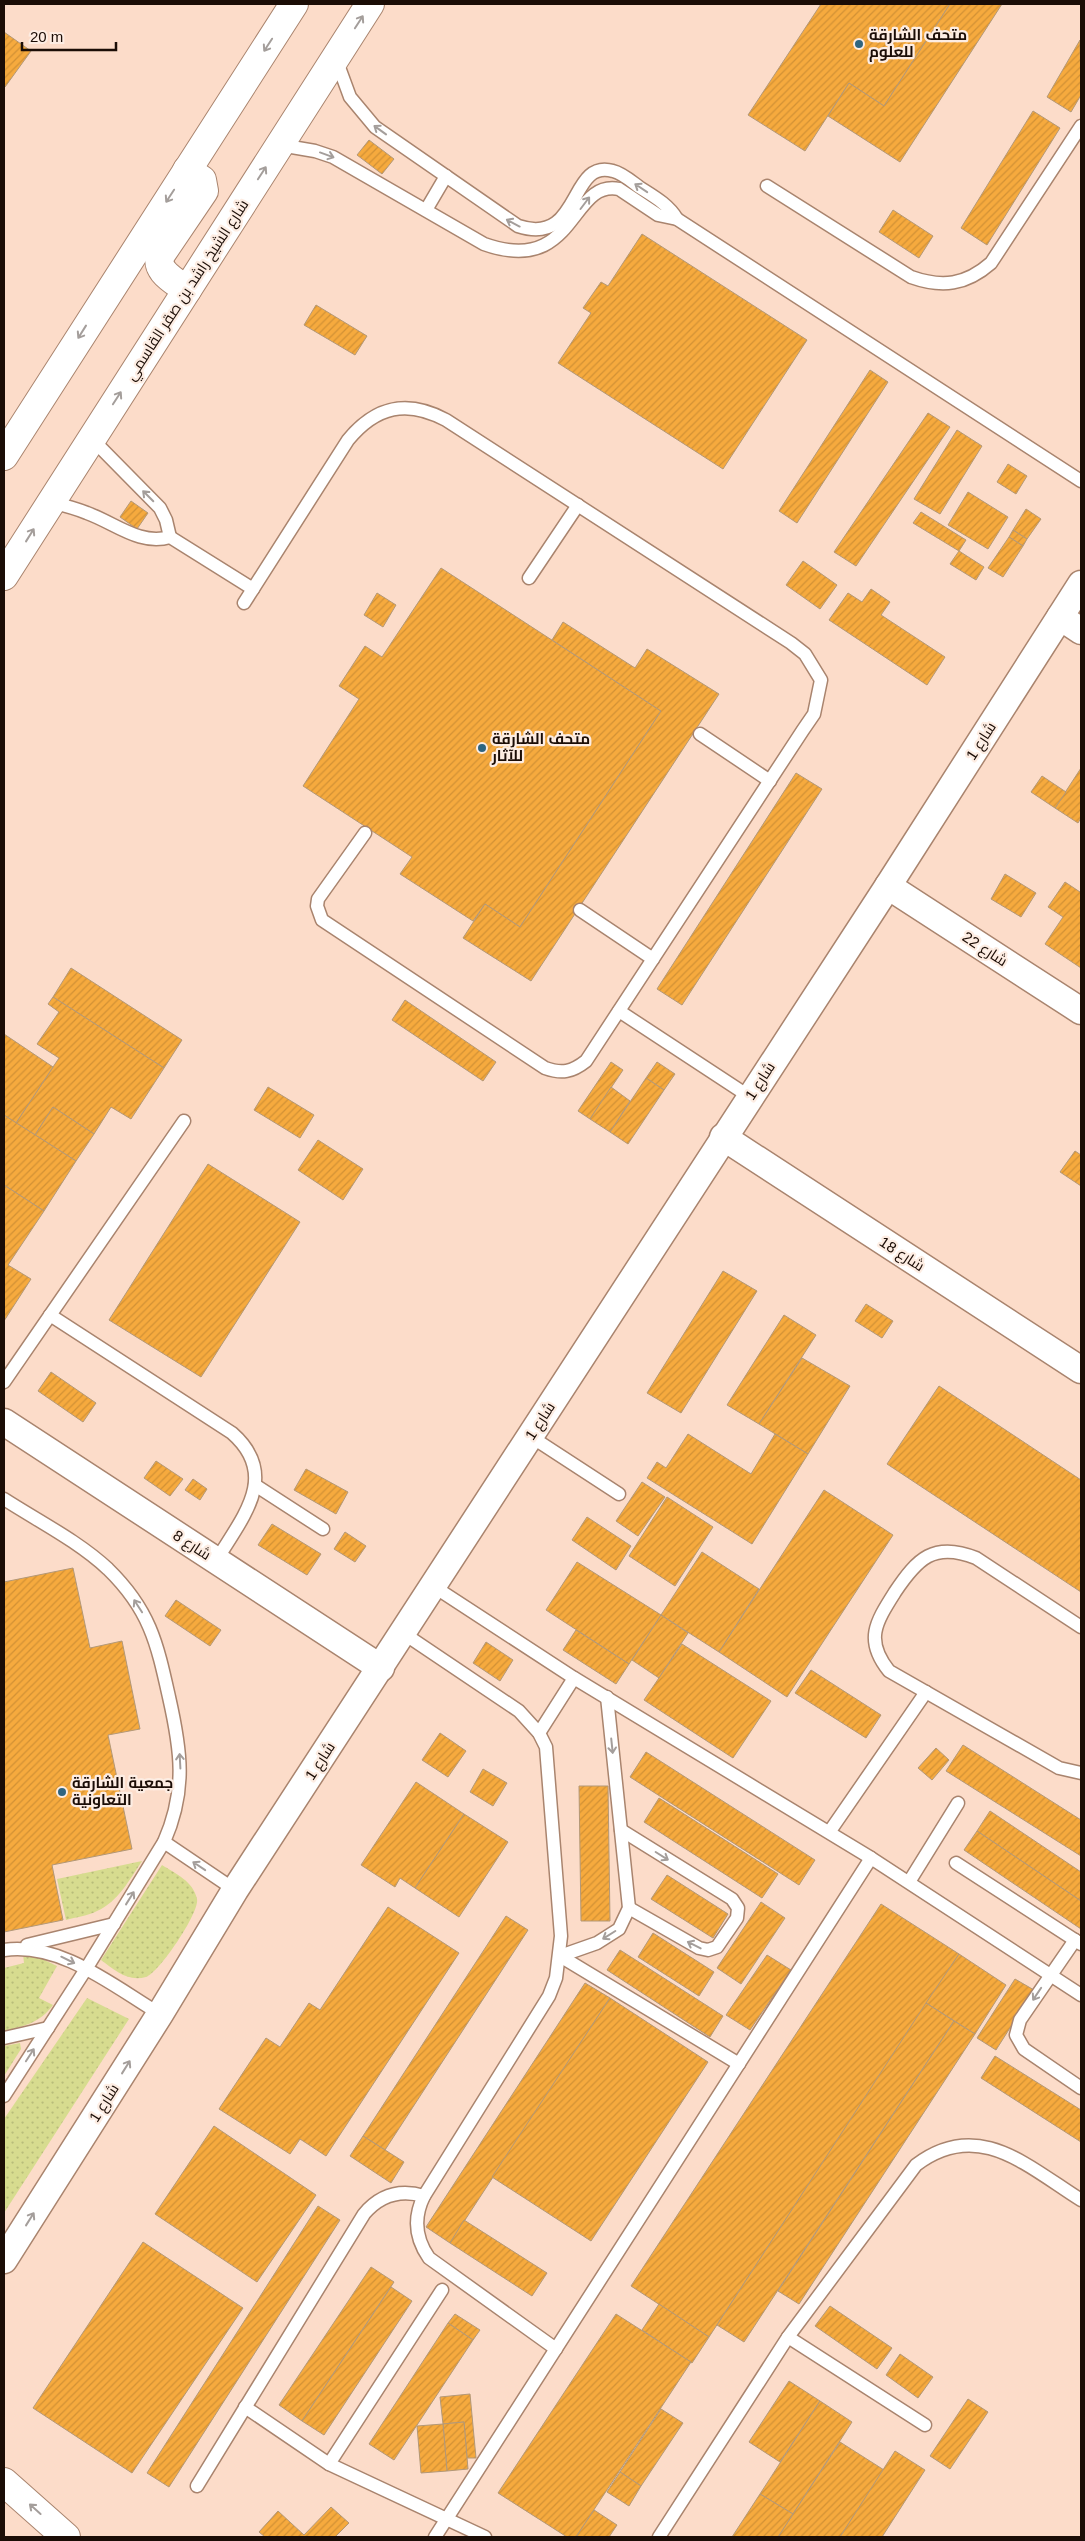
<svg xmlns="http://www.w3.org/2000/svg" width="1085" height="2541" viewBox="0 0 1085 2541" font-family="Helvetica,Cairo,sans-serif">
	<defs>
		<pattern id="grass-dots" width="8" height="8" patternUnits="userSpaceOnUse" patternTransform="scale(1.25)"><rect width="8" height="8" fill="#d7dc8f"/><path d="M2 2h.1M6 6h.1" fill="none" stroke="#b8bc7a" stroke-width="1.8" stroke-linecap="round"/></pattern>
		<pattern id="building-hatch" width="6" height="6" patternUnits="userSpaceOnUse" patternTransform="scale(1.25)"><rect width="6" height="6" fill="#f6aa3e"/><path d="M-1 1l2-2M0 6l6-6M5 7l2-2" fill="none" stroke="#d29135"/></pattern>
	</defs>
	<rect width="100%" height="100%" fill="#fcdcc9"/>
	<!-- grass -->
	<g fill="url(#grass-dots)">
		<path d="M142,1861C130,1879 118,1902 97,1911C88,1916 76,1917 66,1920L57,1879Z"/>
		<path d="M162,1865C176,1874 193,1881 197,1899C200,1912 159,1973 146,1977C127,1982 115,1970 101,1960Z"/>
		<path d="M23,1954L38,1957L57,1966L39,1998L53,2005C40,2023 24,2026 4,2031V1968L24,1963Z"/>
		<path d="M87,1998L129,2019L4,2213V2119Z"/>
		<path d="M20,2043L21,2049L4,2076V2046Z"/>
	</g>
	<!-- building -->
	<g fill="url(#building-hatch)" stroke="#b39877">
		<path d="M821,4H950L884,106L849,83L805,151L748,115Z"/>
		<path d="M950,4H1002L900,162L828,116L849,83L884,106Z"/>
		<path d="M4,32L31,51L5,87L4,85Z"/>
		<path d="M1080,40L1081,95L1071,112L1047,97Z"/>
		<path d="M1033,111L1060,128L987,245L961,228Z"/>
		<path d="M369,140L394,159L382,174L357,155Z"/>
		<path d="M893,210L933,236L919,258L879,232Z"/>
		<path d="M642,234L807,340L723,469L558,363L591,313L583,308L601,282L608,286Z"/>
		<path d="M316,305L367,336L355,355L304,325Z"/>
		<path d="M870,370L888,382L797,523L779,511Z"/>
		<path d="M928,413L950,427L856,566L834,552Z"/>
		<path d="M957,430L982,446L940,514L914,499Z"/>
		<path d="M1008,464L1027,476L1016,494L997,482Z"/>
		<path d="M968,492L1008,517L988,549L948,525Z"/>
		<path d="M131,501L148,513L137,529L120,517Z"/>
		<path d="M1026,509L1041,519L1027,539L1013,530Z"/>
		<path d="M921,512L966,540L959,551L913,523Z"/>
		<path d="M1013,530L1027,539L1023,546L1009,537Z"/>
		<path d="M1009,537L1023,546L1003,577L988,568Z"/>
		<path d="M959,551L984,567L976,580L950,564Z"/>
		<path d="M803,561L837,585L820,609L786,585Z"/>
		<path d="M441,568L661,711L520,927L485,904L473,921L400,874L412,857L303,786L359,699L339,686L365,646L382,657Z"/>
		<path d="M871,589L890,602L881,615L945,657L927,685L829,620L848,593L862,602Z"/>
		<path d="M377,593L396,605L383,627L364,615Z"/>
		<path d="M563,622L635,668L647,649L719,694L531,981L463,938L485,904L520,927L661,711L552,640Z"/>
		<path d="M1081,768V818L1078,823L1055,808Z"/>
		<path d="M796,773L822,789L682,1005L657,989Z"/>
		<path d="M1042,776L1066,792L1055,808L1031,792Z"/>
		<path d="M1005,874L1036,893L1021,917L991,899Z"/>
		<path d="M1065,882L1080,892L1081,890V968L1045,944L1063,917L1048,907Z"/>
		<path d="M71,968L182,1040L164,1068L53,997Z"/>
		<path d="M53,997L164,1068L131,1119L111,1107L94,1134L53,1107L35,1135L16,1123L59,1058L37,1044L59,1012L48,1004Z"/>
		<path d="M405,1000L496,1062L483,1081L392,1020Z"/>
		<path d="M4,1034L53,1067L16,1123L4,1115Z"/>
		<path d="M611,1062L623,1070L590,1119L578,1111Z"/>
		<path d="M657,1062L675,1074L664,1090L646,1078Z"/>
		<path d="M646,1078L664,1090L628,1144L610,1132Z"/>
		<path d="M268,1087L314,1115L300,1138L254,1110Z"/>
		<path d="M611,1087L630,1101L610,1132L590,1119Z"/>
		<path d="M53,1107L94,1134L76,1161L35,1135Z"/>
		<path d="M4,1115L76,1161L44,1211L4,1185Z"/>
		<path d="M318,1140L363,1169L343,1200L298,1170Z"/>
		<path d="M1075,1151L1081,1155V1186L1060,1172Z"/>
		<path d="M208,1164L300,1222L201,1377L109,1320Z"/>
		<path d="M4,1185L44,1211L8,1265L31,1279L4,1321Z"/>
		<path d="M723,1271L757,1291L681,1413L647,1393Z"/>
		<path d="M866,1304L893,1321L882,1338L855,1321Z"/>
		<path d="M784,1315L816,1335L759,1424L727,1405Z"/>
		<path d="M802,1358L850,1386L808,1454L759,1424Z"/>
		<path d="M51,1372L96,1403L83,1422L38,1391Z"/>
		<path d="M939,1386L1081,1480V1592L887,1464Z"/>
		<path d="M688,1434L751,1474L775,1434L808,1454L752,1544L647,1478L657,1462L666,1468Z"/>
		<path d="M156,1461L183,1479L170,1496L144,1478Z"/>
		<path d="M306,1469L348,1492L336,1514L294,1490Z"/>
		<path d="M193,1479L207,1489L200,1500L185,1490Z"/>
		<path d="M642,1482L665,1497L638,1536L616,1521Z"/>
		<path d="M824,1490L893,1535L787,1697L719,1652Z"/>
		<path d="M667,1497L713,1527L675,1586L629,1556Z"/>
		<path d="M587,1517L631,1546L616,1570L572,1540Z"/>
		<path d="M272,1524L321,1554L307,1575L258,1545Z"/>
		<path d="M345,1532L366,1546L355,1562L334,1549Z"/>
		<path d="M702,1552L759,1589L719,1652L661,1615Z"/>
		<path d="M577,1562L661,1615L629,1664L546,1610Z"/>
		<path d="M73,1568L90,1648L122,1641L140,1729L108,1735L132,1849L52,1865L63,1920L4,1932V1582Z"/>
		<path d="M176,1600L221,1630L210,1646L165,1616Z"/>
		<path d="M661,1615L688,1633L659,1678L632,1660Z"/>
		<path d="M576,1630L629,1664L616,1684L563,1650Z"/>
		<path d="M486,1642L513,1660L500,1681L473,1663Z"/>
		<path d="M682,1644L771,1701L733,1758L644,1700Z"/>
		<path d="M811,1670L881,1715L866,1738L795,1693Z"/>
		<path d="M440,1733L466,1751L448,1777L422,1760Z"/>
		<path d="M963,1745L1081,1820V1856L946,1771Z"/>
		<path d="M936,1748L949,1760L932,1780L918,1768Z"/>
		<path d="M646,1752L815,1860L799,1885L630,1777Z"/>
		<path d="M483,1769L507,1783L493,1806L470,1792Z"/>
		<path d="M416,1782L464,1814L415,1888L400,1878L395,1887L361,1865Z"/>
		<path d="M579,1786H608L610,1921H581Z"/>
		<path d="M659,1798L778,1874L762,1898L644,1822Z"/>
		<path d="M990,1811L1081,1872V1901L977,1831Z"/>
		<path d="M464,1814L508,1842L459,1917L415,1888Z"/>
		<path d="M977,1831L1081,1901V1929L964,1850Z"/>
		<path d="M667,1875L728,1914L713,1938L651,1899Z"/>
		<path d="M761,1902L785,1918L741,1984L717,1968Z"/>
		<path d="M881,1904L959,1954L709,2337L631,2286Z"/>
		<path d="M388,1907L459,1953L326,2156L300,2139L290,2154L219,2109L266,2038L280,2047L309,2003L320,2010Z"/>
		<path d="M506,1916L528,1930L385,2150L363,2136Z"/>
		<path d="M653,1933L714,1972L699,1996L638,1957Z"/>
		<path d="M620,1950L723,2016L710,2037L607,1970Z"/>
		<path d="M959,1954L1006,1985L975,2034L926,2003Z"/>
		<path d="M767,1955L791,1970L750,2030L726,2015Z"/>
		<path d="M1015,1979L1034,1990L996,2050L977,2038Z"/>
		<path d="M585,1983L610,1998L450,2243L426,2227Z"/>
		<path d="M610,1998L708,2062L591,2241L492,2177Z"/>
		<path d="M926,2003L954,2021L744,2342L717,2325Z"/>
		<path d="M954,2021L975,2034L799,2304L778,2291Z"/>
		<path d="M995,2056L1081,2110V2142L981,2078Z"/>
		<path d="M214,2126L316,2195L257,2282L155,2214Z"/>
		<path d="M363,2136L404,2162L391,2183L350,2156Z"/>
		<path d="M318,2206L340,2220L169,2487L147,2473Z"/>
		<path d="M464,2220L547,2273L532,2296L450,2243Z"/>
		<path d="M143,2242L243,2308L132,2473L33,2408Z"/>
		<path d="M371,2267L394,2282L302,2421L279,2405Z"/>
		<path d="M391,2287L412,2301L324,2435L302,2421Z"/>
		<path d="M659,2304L709,2337L692,2363L642,2330Z"/>
		<path d="M830,2306L892,2348L877,2369L815,2326Z"/>
		<path d="M455,2314L480,2330L473,2340L448,2323Z"/>
		<path d="M616,2314L691,2362L576,2537H567L498,2493Z"/>
		<path d="M448,2323L473,2340L394,2460L369,2444Z"/>
		<path d="M900,2354L933,2377L918,2398L886,2375Z"/>
		<path d="M789,2381L820,2401L780,2462L749,2442Z"/>
		<path d="M470,2394L476,2458H467L464,2422L443,2424L440,2397Z"/>
		<path d="M968,2399L988,2412L950,2469L930,2456Z"/>
		<path d="M820,2401L852,2422L793,2514L760,2494Z"/>
		<path d="M661,2409L683,2423L641,2486L620,2472Z"/>
		<path d="M464,2422L468,2469L447,2471L443,2424Z"/>
		<path d="M443,2424L447,2471L421,2473L417,2426Z"/>
		<path d="M840,2442L884,2470L840,2537H778Z"/>
		<path d="M895,2451L925,2470L882,2537H840Z"/>
		<path d="M620,2472L641,2486L629,2506L607,2492Z"/>
		<path d="M760,2494L793,2514L778,2537H732Z"/>
		<path d="M331,2507L349,2523L335,2537H265L259,2532L278,2511L304,2535Z"/>
		<path d="M594,2510L617,2525L609,2537H576Z"/>
	</g>
	<g fill="none" stroke-linecap="round" stroke-linejoin="round">
		<defs>
			<g id="service">
				<path d="M336,59L350,97L375,127L518,226C582,247 568,158 613,171C622,173 631,181 639,187C653,196 668,204 677,219"/>
				<path d="M280,145L315,151L333,157L484,244C577,277 569,179 619,189L658,215L677,219L1081,481"/>
				<path d="M767,186L911,277C942,288 966,285 991,263L1081,126"/>
				<path d="M426,210L446,176"/>
				<path d="M91,438L160,508L166,520L170,537"/>
				<path d="M50,502C63,505 75,508 87,513C115,523 140,546 170,537L253,589"/>
				<path d="M529,578L578,505"/>
				<path d="M244,603L348,440C376,406 407,399 446,420L791,643L805,654L821,680L814,714L803,730L586,1061C572,1072 562,1074 545,1068L322,920L317,906L318,899L365,833"/>
				<path d="M700,734L770,781"/>
				<path d="M580,910L653,959"/>
				<path d="M619,1011L750,1097"/>
				<path d="M50,1315L232,1433C281,1476 241,1519 216,1561"/>
				<path d="M4,1382L184,1121"/>
				<path d="M530,1436L619,1494"/>
				<path d="M255,1485L323,1529"/>
				<path d="M4,1499C38,1521 78,1541 108,1569C150,1610 157,1643 169,1697C181,1750 187,1790 164,1842L86,1969L4,2096"/>
				<path d="M433,1586L574,1678L871,1858L1081,1995"/>
				<path d="M1081,1627L976,1558C934,1541 917,1559 895,1592C876,1622 864,1640 889,1671L1059,1768L1081,1773"/>
				<path d="M403,1633L519,1711L539,1733L546,1747L561,1936L556,1978L549,1996L424,2196C413,2218 415,2238 429,2258L556,2349"/>
				<path d="M539,1733L574,1678"/>
				<path d="M621,1830L732,1899L738,1908L737,1918L717,1947L708,1950L699,1948L629,1908"/>
				<path d="M830,1831L926,1692"/>
				<path d="M164,1842L235,1890"/>
				<path d="M956,1863L1081,1944"/>
				<path d="M909,1882L958,1803"/>
				<path d="M1075,1940L1020,2020L1016,2035L1024,2049L1081,2088"/>
				<path d="M27,1945L114,1924"/>
				<path d="M4,1950C61,1942 113,1986 160,2014"/>
				<path d="M560,1956L597,1943L619,1929L629,1908L607,1697"/>
				<path d="M560,1956L739,2064"/>
				<path d="M4,2038L48,2028"/>
				<path d="M788,2337L925,2425"/>
				<path d="M245,2407L329,2464L485,2537"/>
				<path d="M329,2464L442,2290"/>
				<path d="M197,2486L364,2214C380,2195 400,2189 424,2196"/>
				<path d="M435,2537L871,1858"/>
				<path d="M659,2537L788,2337L916,2165C978,2118 1027,2166 1081,2200"/>
			</g>
			<g id="minor">
				<path d="M1060,617L1081,631"/>
				<path d="M888,886L1081,1011"/>
				<path d="M723,1137L1081,1370"/>
				<path d="M4,1422L381,1668"/>
				<path d="M4,2260L160,2014L235,1890L888,886L1081,584"/>
			</g>
			<g id="secondary">
				<path d="M187,290C175,281 152,270 162,253L204,191L202,180L187,170"/>
				<path d="M4,456L294,4"/>
				<path d="M4,576L370,4"/>
				<path d="M4,2482L66,2537"/>
			</g>
		</defs>
		<!-- service casing -->
		<use href="#service" stroke="#a9846e" stroke-width="15"/>
		<!-- minor casing -->
		<use href="#minor" stroke="#a9846e" stroke-width="29"/>
		<!-- secondary casing -->
		<use href="#secondary" stroke="#a9846e" stroke-width="30"/>
		<!-- service -->
		<use href="#service" stroke="#fff" stroke-width="12"/>
		<!-- minor -->
		<use href="#minor" stroke="#fff" stroke-width="26"/>
		<!-- secondary -->
		<use href="#secondary" stroke="#fff" stroke-width="28"/>
	</g>
	<!-- one-way arrows -->
	<defs><path id="oneway-shaft" d="M-6 0H5M1.5-3L5.5 0L1.5 3" fill="none" stroke-width="1.6" stroke-linecap="round" stroke-linejoin="round" transform="scale(1.25)"/></defs>
	<g stroke="#a49e9b">
		<use href="#oneway-shaft" transform="translate(359 22) rotate(-57)"/>
		<use href="#oneway-shaft" transform="translate(268 45) rotate(123)"/>
		<use href="#oneway-shaft" transform="translate(380 130) rotate(-144)"/>
		<use href="#oneway-shaft" transform="translate(327 155) rotate(20)"/>
		<use href="#oneway-shaft" transform="translate(262 173) rotate(-57)"/>
		<use href="#oneway-shaft" transform="translate(641 188) rotate(-146)"/>
		<use href="#oneway-shaft" transform="translate(170 196) rotate(123)"/>
		<use href="#oneway-shaft" transform="translate(585 203) rotate(-53)"/>
		<use href="#oneway-shaft" transform="translate(513 223) rotate(-152)"/>
		<use href="#oneway-shaft" transform="translate(82 332) rotate(122)"/>
		<use href="#oneway-shaft" transform="translate(117 398) rotate(-57)"/>
		<use href="#oneway-shaft" transform="translate(148 496) rotate(-135)"/>
		<use href="#oneway-shaft" transform="translate(30 535) rotate(-58)"/>
		<use href="#oneway-shaft" transform="translate(138 1606) rotate(-123)"/>
		<use href="#oneway-shaft" transform="translate(612 1746) rotate(84)"/>
		<use href="#oneway-shaft" transform="translate(180 1761) rotate(-93)"/>
		<use href="#oneway-shaft" transform="translate(662 1856) rotate(32)"/>
		<use href="#oneway-shaft" transform="translate(199 1866) rotate(-146)"/>
		<use href="#oneway-shaft" transform="translate(130 1898) rotate(-58)"/>
		<use href="#oneway-shaft" transform="translate(609 1935) rotate(148)"/>
		<use href="#oneway-shaft" transform="translate(694 1945) rotate(-153)"/>
		<use href="#oneway-shaft" transform="translate(68 1960) rotate(26)"/>
		<use href="#oneway-shaft" transform="translate(1037 1994) rotate(124)"/>
		<use href="#oneway-shaft" transform="translate(30 2055) rotate(-57)"/>
		<use href="#oneway-shaft" transform="translate(126 2067) rotate(-58)"/>
		<use href="#oneway-shaft" transform="translate(30 2219) rotate(-58)"/>
		<use href="#oneway-shaft" transform="translate(35 2509) rotate(-138)"/>
	</g>
	<!-- markers -->
	<g fill="#2e6580" stroke="#fdede3" stroke-width="2">
		<circle cx="859" cy="44" r="5"/>
		<circle cx="482" cy="748" r="5"/>
		<circle cx="62" cy="1792" r="5"/>
	</g>
	<g text-anchor="middle" stroke-width="4.5" stroke-linejoin="round" paint-order="stroke">
		<!-- poi labels -->
		<g font-size="15" font-weight="bold" fill="#1b0d06" stroke="#fdede3" text-anchor="start">
			<text x="869" y="40">متحف الشارقة<tspan x="869" dy="17">للعلوم</tspan></text>
			<text x="492" y="744">متحف الشارقة<tspan x="492" dy="17">للآثار</tspan></text>
			<text x="72" y="1788">جمعية الشارقة<tspan x="72" dy="17">التعاونية</tspan></text>
		</g>
		<!-- street labels -->
		<g font-size="15" fill="#1b0d06" stroke="#fdede3">
			<text transform="translate(187 290) rotate(-57)" y="5">شارع الشيخ راشد بن صقر القاسمي</text>
			<text transform="translate(981 741) rotate(-57)" y="5">شارع 1</text>
			<text transform="translate(985 949) rotate(33)" y="5">شارع 22</text>
			<text transform="translate(760 1081) rotate(-57)" y="5">شارع 1</text>
			<text transform="translate(902 1254) rotate(33)" y="5">شارع 18</text>
			<text transform="translate(540 1421) rotate(-57)" y="5">شارع 1</text>
			<text transform="translate(192 1545) rotate(33)" y="5">شارع 8</text>
			<text transform="translate(320 1761) rotate(-57)" y="5">شارع 1</text>
			<text transform="translate(104 2103) rotate(-58)" y="5">شارع 1</text>
		</g>
	</g>
	<!-- border -->
	<rect width="1085" height="2541" fill="none" stroke="#1b0d06" stroke-width="10"/>
	<!-- scale -->
	<path d="M22 42v8h94v-8" fill="none" stroke="#1b0d06" stroke-width="2.5"/>
	<text x="30" y="42" font-size="15" fill="#1b0d06" stroke="#fdede3" stroke-width="4" paint-order="stroke">20 m</text>
</svg>
